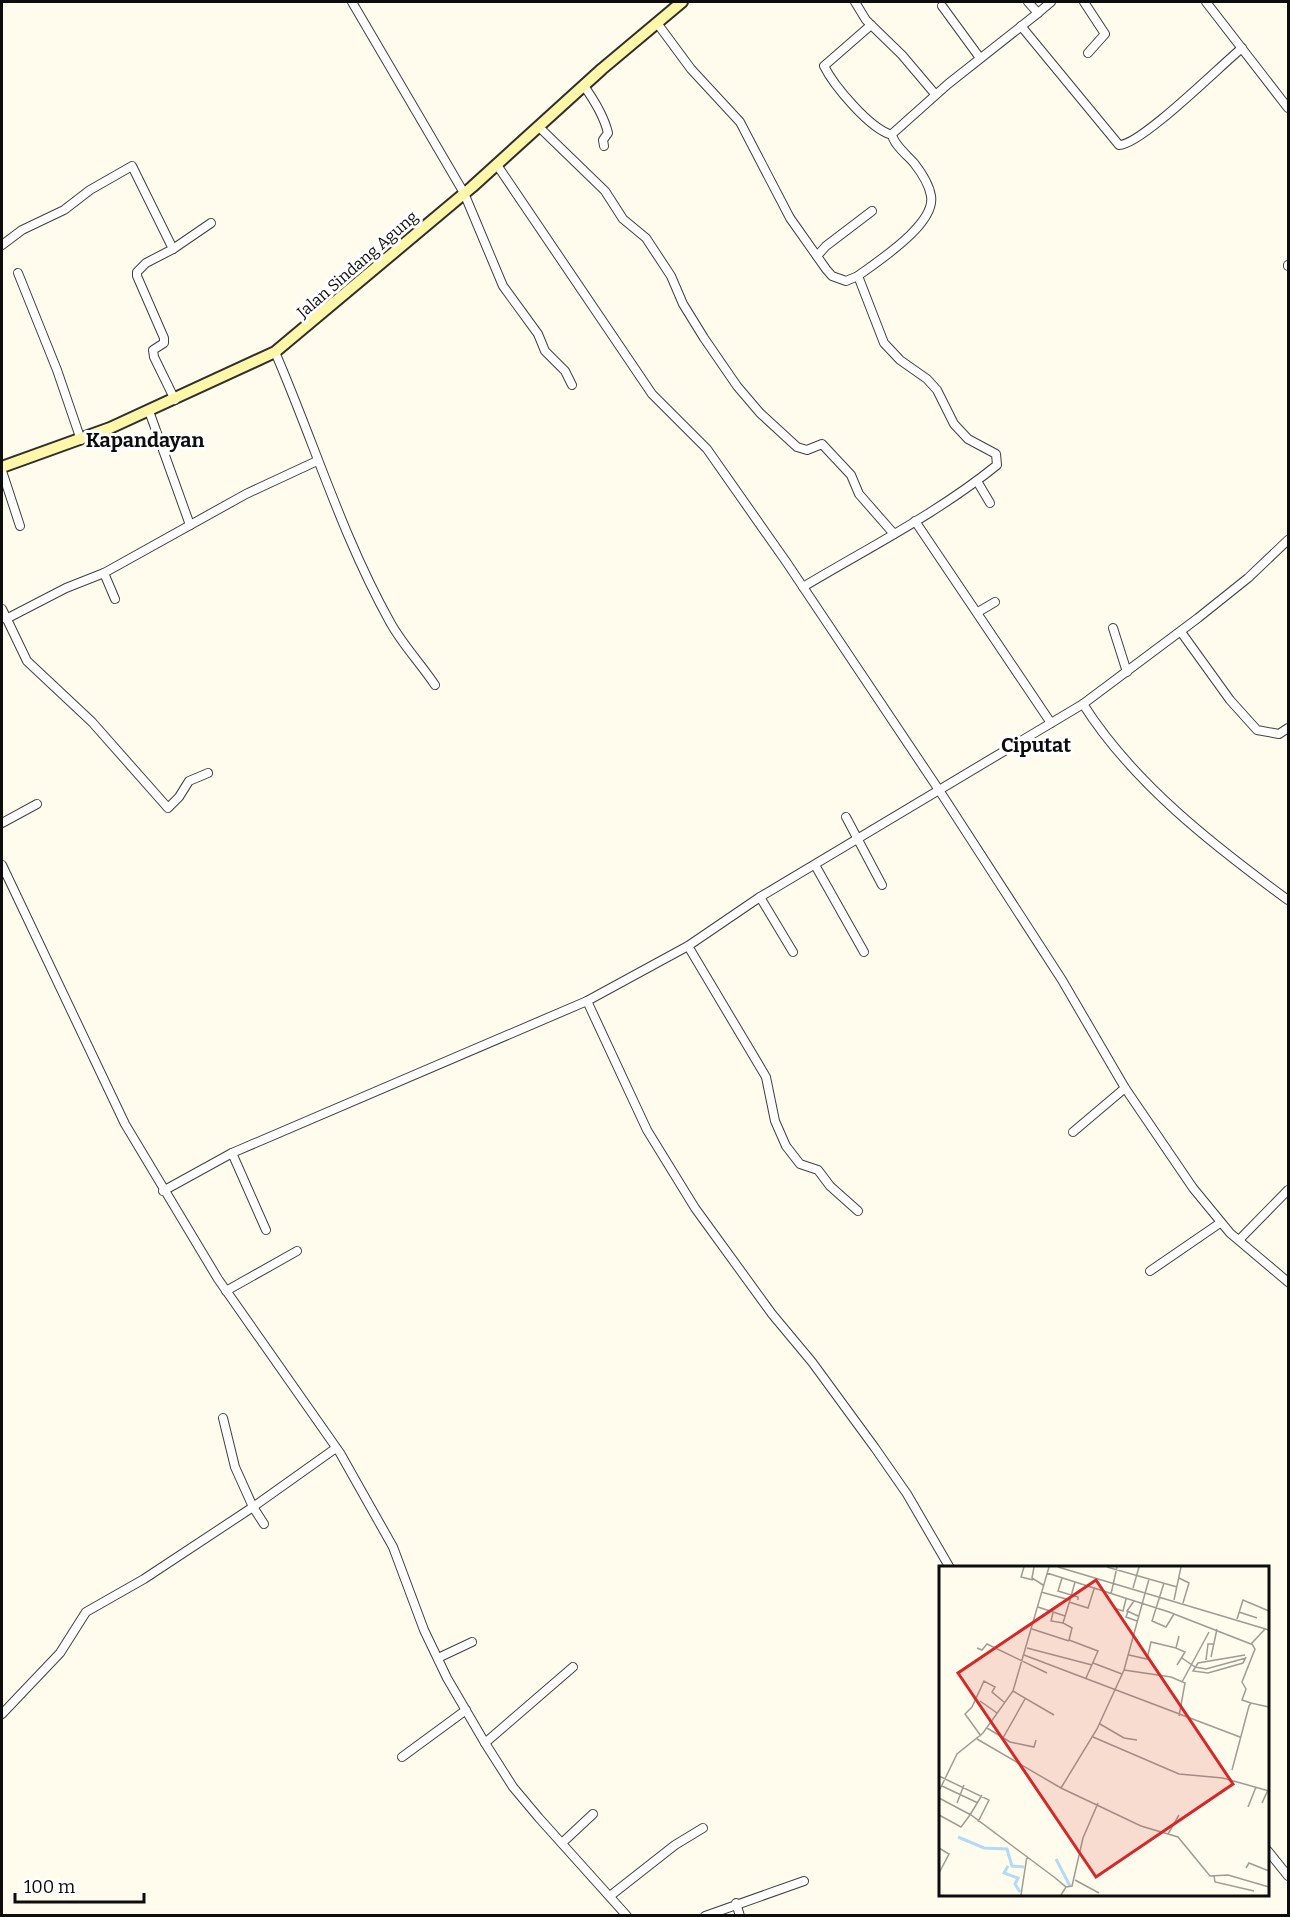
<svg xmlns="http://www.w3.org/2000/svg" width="1290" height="1917" viewBox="0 0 1290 1917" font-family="Bitter,serif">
	<rect width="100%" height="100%" fill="#fffcee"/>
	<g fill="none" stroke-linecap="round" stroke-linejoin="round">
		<defs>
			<g id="minor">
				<path d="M352,2L464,193L503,286L538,334L545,351L565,371L572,385"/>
				<path d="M855,2L866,20L902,55L935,94"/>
				<path d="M1028,2L1038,13L1051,2"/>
				<path d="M1084,2L1105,34L1088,53"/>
				<path d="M1206,2L1288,108"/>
				<path d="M942,6L980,58"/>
				<path d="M657,23L691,69L740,122L790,218L826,269L832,276L846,281L858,276"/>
				<path d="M871,25L824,66C834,86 870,129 892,135"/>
				<path d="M1021,26L1119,145C1140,146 1221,65 1242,48"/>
				<path d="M584,86C594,100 604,116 608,133L603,140L604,146"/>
				<path d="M539,127L605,191L623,219L646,238L671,276L683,304L704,338L737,386L760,413L797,447L807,450L822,444L851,475L859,494L894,534"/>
				<path d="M497,165L652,394L707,449L787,563L939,790L1062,980L1125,1088L1193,1188L1230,1233L1288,1282"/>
				<path d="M2,245L22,230L64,210L90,190L132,166L173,249L146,263L137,272V276L164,338V343L153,350L154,357L175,400"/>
				<path d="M173,249L211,223"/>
				<path d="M817,256L826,246L872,211"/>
				<path d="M1288,265V266"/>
				<path d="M18,273L57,370L81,440"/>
				<path d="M275,352C314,442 342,536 390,622C402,644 421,664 435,685"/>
				<path d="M149,411L190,525"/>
				<path d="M2,471L20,526"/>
				<path d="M977,481L990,503"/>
				<path d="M915,521L1051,723"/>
				<path d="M104,573L115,599"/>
				<path d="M803,587C868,548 938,513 997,465L996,454L968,439L954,424L937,390L927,379L900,360L884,343L858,276C878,261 936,224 931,196C929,183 921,172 914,163C907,155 893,144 892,134L948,84L1038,13"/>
				<path d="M2,609L27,661L92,722L168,808L179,797L189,781L208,773"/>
				<path d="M978,612L995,602"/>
				<path d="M6,619L66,588L104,573L246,494L317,461"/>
				<path d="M1113,628L1127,672"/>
				<path d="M1181,632L1230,700L1257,730L1279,734L1288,728"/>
				<path d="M1083,704C1133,783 1213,845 1288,900"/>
				<path d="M846,817L882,885"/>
				<path d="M2,823L37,804"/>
				<path d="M2,865L125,1124L218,1279L340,1453L393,1547L424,1630L447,1678L485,1743L513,1787L539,1818L627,1916"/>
				<path d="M815,865L864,952"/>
				<path d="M760,897L793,952"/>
				<path d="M688,946L766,1077L775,1121L786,1146L800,1164L818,1170L830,1186L858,1211"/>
				<path d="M587,1001L647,1130L695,1208L772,1314L812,1362L875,1448L907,1494L950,1568"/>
				<path d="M1073,1132L1125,1088"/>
				<path d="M232,1153L266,1230"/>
				<path d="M163,1191L232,1153L587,1001L688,946L760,897L1083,704L1198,618L1248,578L1288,540"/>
				<path d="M1239,1240L1288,1190"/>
				<path d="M1150,1271L1220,1223"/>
				<path d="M226,1291L297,1251"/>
				<path d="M223,1418L235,1467L253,1507L264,1524"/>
				<path d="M438,1658L472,1642"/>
				<path d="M2,1714L60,1653L86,1612L144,1579L253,1507L336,1448"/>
				<path d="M485,1743L573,1667"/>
				<path d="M402,1757L466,1710"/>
				<path d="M562,1843L593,1814"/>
				<path d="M1268,1851L1288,1876"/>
				<path d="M610,1896L675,1845L703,1828"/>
				<path d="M736,1903L740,1916"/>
				<path d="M705,1916L804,1881"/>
			</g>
			<path id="secondary" d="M2,467L110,428L275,352L472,187L602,69L682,2"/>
		</defs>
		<!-- minor casing -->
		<use href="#minor" stroke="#404040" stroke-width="10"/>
		<!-- secondary casing -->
		<use href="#secondary" stroke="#2f2f2f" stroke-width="14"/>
		<!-- minor -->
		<use href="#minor" stroke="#fff" stroke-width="8"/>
		<!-- secondary -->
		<use href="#secondary" stroke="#fef7aa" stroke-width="10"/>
	</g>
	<g text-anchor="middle" stroke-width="6" stroke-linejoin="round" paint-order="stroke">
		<!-- street labels -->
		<g font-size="16" fill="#0d0d0d" stroke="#fff">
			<text transform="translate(357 264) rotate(-41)" y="6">Jalan Sindang Agung</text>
		</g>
		<!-- quarter labels -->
		<g font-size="20" font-weight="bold" fill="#0d0d0d" stroke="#fff">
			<text x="145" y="447">Kapandayan</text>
			<text x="1036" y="752">Ciputat</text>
		</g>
	</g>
	<!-- overview -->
	<g transform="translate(939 1566)">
		<rect width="330" height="330" fill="#fffcee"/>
		<path fill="none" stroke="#b3dbf5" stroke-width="3" d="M19,271L45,282L68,283L73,300L85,301M117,293L131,320M69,300L65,307L79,312L76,318L81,326"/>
		<path fill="none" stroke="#9e9c94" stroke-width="1.5" d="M85,1L82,11L94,14M95,1L93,12L104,19M119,1L330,64M168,1L238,21M108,7L230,46L312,78L326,63M123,12L119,25L139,31V34M240,12L250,17L244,37M225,17L213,55L227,61L235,48M194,22L200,1M102,26L131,34L136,16M172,28L178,1M131,34L124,57L133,62L130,74L159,85L147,112M235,34L242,1M195,35L188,45L199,50M130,36L149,42L155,23M99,41L126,50M175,42L184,45L187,33M189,45L187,51L198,55M300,46L318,52M114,47L112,55L124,57M298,53L304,34L330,45M93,63L130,75M38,82L43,84L48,78L108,107M88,82L153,99M85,89L301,171M190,89L208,93L212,76L237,82M306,89L259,97L254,105L269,107L304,97L307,91M272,91L278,63M243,92L256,101L267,103L307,92M267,94L269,78H274M154,97L183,108M238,99L246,86L237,82L240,70M185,104L232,111L246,117L240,150M243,116L270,66M74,125L115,149M41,135L58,147M312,137L303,134L307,123L303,116L316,83L313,78M161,158L185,172L198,174M48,162L71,176L95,181L97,174M42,170L26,148L33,141L45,115L56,121L53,126L65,136M154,171L240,208L284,212L330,225M64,172L86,133M38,173L122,222L202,260L239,271L271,310L289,309L330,321M293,204L310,140L312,137L330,141M0,210L50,234L39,256M3,220L39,237M122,222L158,163L185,104L210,13M0,225L18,188L44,167L74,125L110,1M327,228L323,237L329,224M0,232L32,249L115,311L127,321L122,329M18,237L25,219M309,241L317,221M0,249L22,261L31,249M31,249L43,229M229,268L240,249M0,282L10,288L0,307M307,302L310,297L330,305M275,310L276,316L315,325M136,314L160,327M127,321L133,320L144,272L159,237M82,329L88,290"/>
		<path fill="#d62828" fill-opacity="0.15" stroke="#d62828" stroke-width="3" d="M157,14L294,218L157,311L19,107Z"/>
		<rect width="330" height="330" fill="none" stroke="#0d0d0d" stroke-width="3"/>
	</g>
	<!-- border -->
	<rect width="1290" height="1917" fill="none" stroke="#0d0d0d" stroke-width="6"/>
	<!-- scale -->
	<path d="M15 1893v9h129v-9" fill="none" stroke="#0d0d0d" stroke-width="3"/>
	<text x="24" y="1893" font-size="18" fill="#0d0d0d" stroke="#ffffff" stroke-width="4.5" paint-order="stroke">100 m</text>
</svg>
